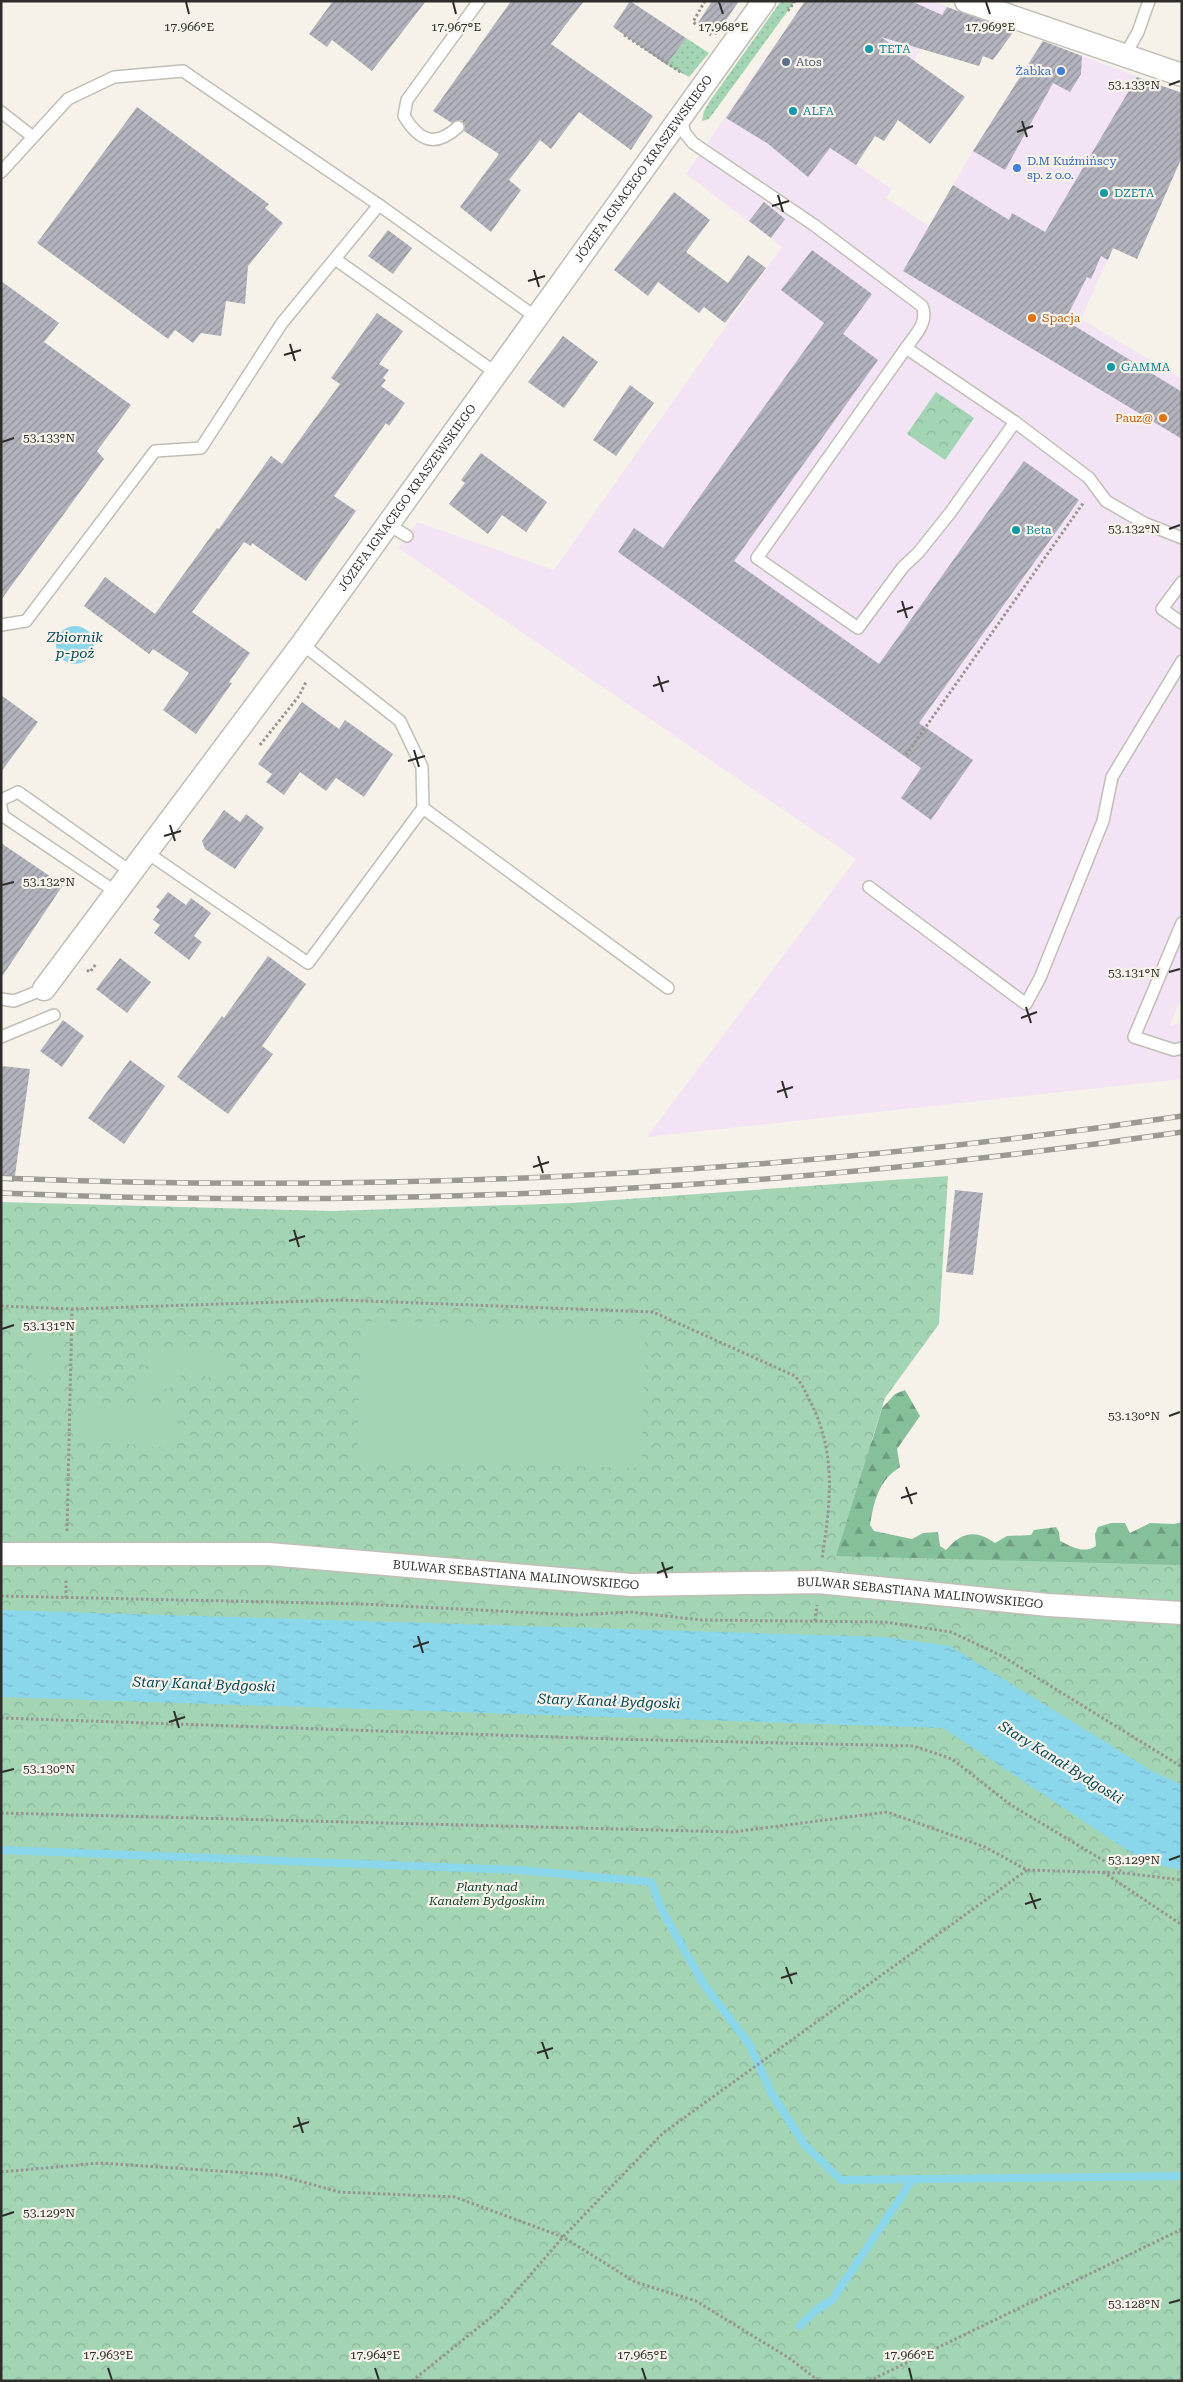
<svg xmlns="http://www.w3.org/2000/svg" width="1183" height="2382" viewBox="0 0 1183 2382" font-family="'Roboto Serif',serif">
	<defs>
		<pattern id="grass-dots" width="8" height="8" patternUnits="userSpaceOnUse" patternTransform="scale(1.25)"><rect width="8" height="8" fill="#a3d4b4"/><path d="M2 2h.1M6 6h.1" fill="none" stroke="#8db69b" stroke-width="1.8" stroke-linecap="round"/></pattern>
		<pattern id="forest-firs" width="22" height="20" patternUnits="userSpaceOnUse" patternTransform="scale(1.25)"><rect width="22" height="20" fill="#85c09b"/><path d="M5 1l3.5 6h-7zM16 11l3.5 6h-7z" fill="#6d9c7f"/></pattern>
		<pattern id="park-crowns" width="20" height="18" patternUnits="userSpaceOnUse" patternTransform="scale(1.25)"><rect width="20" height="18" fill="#a3d4b4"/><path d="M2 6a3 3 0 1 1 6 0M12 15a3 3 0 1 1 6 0" fill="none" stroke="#8db69b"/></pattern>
		<pattern id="water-ripples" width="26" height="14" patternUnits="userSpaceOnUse" patternTransform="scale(1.25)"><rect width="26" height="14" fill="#8ad6eb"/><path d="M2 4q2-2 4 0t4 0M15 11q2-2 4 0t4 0" fill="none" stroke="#77b8ca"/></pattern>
		<pattern id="building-hatch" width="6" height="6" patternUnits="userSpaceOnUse" patternTransform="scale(1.25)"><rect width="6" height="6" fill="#b2b3bc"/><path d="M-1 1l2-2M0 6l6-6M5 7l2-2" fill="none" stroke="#919299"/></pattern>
	</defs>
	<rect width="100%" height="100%" fill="#f6f2ea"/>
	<!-- commercial -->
	<path fill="#f2e3f5" d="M805,1H933L947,7L903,78L846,158L892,189L886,198L929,226L973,151L1042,41L1182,93L1081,319L1182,379V996L1170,1025L1182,1023V1079L647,1137L856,859L398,548L417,522L554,570L782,247L686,174Z"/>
	<!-- grass -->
	<g fill="url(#grass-dots)">
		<path d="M781,1H795L709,119L702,121L704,111L710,101Z"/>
		<path d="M686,38L709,53L689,77L667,65Z"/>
	</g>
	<!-- forest -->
	<path fill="url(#forest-firs)" d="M905,1390L920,1416L897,1449L900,1467C878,1481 874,1502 870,1525L874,1531L912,1539L923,1533L938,1532L940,1546L946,1550C961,1532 976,1529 995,1543L1007,1536L1031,1535L1034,1530L1056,1527L1059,1532L1060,1541C1072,1547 1084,1554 1096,1546L1095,1534L1098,1527L1111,1523H1125L1130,1533L1150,1523L1174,1524L1182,1522V1605L838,1578L818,1542L872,1441L882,1408L895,1394Z"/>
	<!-- park -->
	<g fill="url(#park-crowns)">
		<path d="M936,392L974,418L945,460L907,434Z"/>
		<path d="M948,1176L939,1324L885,1398L836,1556L1182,1565V2381H1V1202L332,1211L572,1203Z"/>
	</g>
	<!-- garden -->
	<g fill="#a3d4b4">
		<path d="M15,1318C53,1339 50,1339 50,1382L32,1377C34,1352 34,1348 12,1336Z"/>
		<path d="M361,1321L645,1327L642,1468L357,1461Z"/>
		<path d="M193,1346L208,1349L245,1369L241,1376C235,1374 224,1379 212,1375L207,1378L195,1369L179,1367L176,1370L183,1380L179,1386L139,1394L138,1384L159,1373L163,1366L157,1364L153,1368L138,1363L146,1352L177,1351Z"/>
		<path d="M87,1403L106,1405L115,1408C136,1400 167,1399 185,1415L176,1422L183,1428L188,1429L192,1439L161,1447H150L81,1438L77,1427L76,1406Z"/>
	</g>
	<!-- water -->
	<g fill="url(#water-ripples)">
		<circle cx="75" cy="645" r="19"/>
		<path d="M1,1610L885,1637L950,1646L1152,1771L1182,1785V1870L1145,1862L943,1728L1,1697Z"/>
	</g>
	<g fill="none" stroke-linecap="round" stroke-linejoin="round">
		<!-- stream -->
		<g stroke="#8ad6eb" stroke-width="8">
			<path d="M1,1850L519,1870L651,1882L663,1912L703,1983L749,2044L772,2094L804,2144L841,2180L1182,2176"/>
			<path d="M800,2326L816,2310L832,2300L913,2179"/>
		</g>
	</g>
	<!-- building -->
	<g fill="url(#building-hatch)">
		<path d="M333,1H426L372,71L332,40L327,47L309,34Z"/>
		<path d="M511,1H584L551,44L653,116L631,150L579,112L551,149L540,140L509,180L521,190L491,232L460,207L499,154L464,131L465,125L461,120L452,123L433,111Z"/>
		<path d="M630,1L686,38L667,65L613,27Z"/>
		<path d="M712,1H739L716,35L698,23Z"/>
		<path d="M805,1H911L942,15L947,7L1014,31L993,60L983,56L979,66L881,37L965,97L930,144L898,120L884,141L875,136L856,165L830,148L808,177L767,143L726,118Z"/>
		<path d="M1043,41L1082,56L1081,74L1070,92L1053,83L1005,170L973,151Z"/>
		<path d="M1137,77L1182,93V157L1137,259L1113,248L1108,260L1101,256L1091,279L1087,277L1065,320L1182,392V439L903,271L953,185L1009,220L1012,213L1045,232Z"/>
		<path d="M137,107L269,204L265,208L283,223L248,266L245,304L226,301L221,336L201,333L193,343L175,330L168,339L37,243Z"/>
		<path d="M674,192L710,220L686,252L728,283L748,255L766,268L725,323L704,307L699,313L658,282L648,296L614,270Z"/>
		<path d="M764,202L785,219L771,238L749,221Z"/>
		<path d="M388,230L412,248L393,274L368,256Z"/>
		<path d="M812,250L872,294L843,334L878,360L734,561L879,664L1024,461L1079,500L919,723L973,760L931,820L901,798L921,768L618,552L634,528L663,548L824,323L781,290Z"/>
		<path d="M1,281L59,323L44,342L131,405L97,451L104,459L1,600Z"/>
		<path d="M377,313L403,331L379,364L389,370L383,378L386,380L381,386L405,403L389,426L386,423L334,496L356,511L306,581L252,543L251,546L244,542L192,612L250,653L229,682L232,683L196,734L163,710L189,673L153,649L149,654L84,606L105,577L155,614L217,528L219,529L271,456L282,464L340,384L331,378Z"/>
		<path d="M563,336L598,362L564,408L528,382Z"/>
		<path d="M630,385L654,403L616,456L593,440Z"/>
		<path d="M481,453L547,502L526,532L502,515L488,534L449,504L465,483L461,480Z"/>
		<path d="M1,695L38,722L1,772Z"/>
		<path d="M302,702L339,729L345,720L393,754L364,797L336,778L326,791L300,772L284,795L266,782L272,774L258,764Z"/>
		<path d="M224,810L240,822L246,814L264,828L235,869L205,849L202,841Z"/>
		<path d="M1,843L63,885L1,978Z"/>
		<path d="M168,892L186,905L191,898L211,913L194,936L202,942L189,960L154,933L160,925L153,920L160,910L156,907Z"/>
		<path d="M268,956L306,984L262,1046L273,1054L228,1114L177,1077L222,1016L224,1018Z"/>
		<path d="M120,958L151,982L127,1013L96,989Z"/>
		<path d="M63,1020L84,1036L62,1067L40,1051Z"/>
		<path d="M130,1060L165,1086L124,1144L88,1118Z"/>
		<path d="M1,1066L30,1069L14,1182L1,1181Z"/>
		<path d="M955,1190L983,1193L973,1275L946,1272Z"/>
	</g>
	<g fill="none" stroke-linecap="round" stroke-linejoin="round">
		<defs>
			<g id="lane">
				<path d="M1125,55L1138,32L1149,1"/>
				<path d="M1,112L33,137"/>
				<path d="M681,120L685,133L693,143L814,225L922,306C929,322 915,335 906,348L1015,422L1089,478L1106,501L1144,523L1182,538"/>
				<path d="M458,127C435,148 419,141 404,116L407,100L479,1"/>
				<path d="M1,172L68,99L114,77L183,71L379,205L537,318"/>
				<path d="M335,259L496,373"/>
				<path d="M906,348L757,558L858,628L903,567L918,553L950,513L1015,422"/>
				<path d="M387,524L407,536"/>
				<path d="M1182,582L1162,609L1182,623"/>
				<path d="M1,625L26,621L155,451L201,448L282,323L379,205"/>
				<path d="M302,644L400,721L422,767L423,808"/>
				<path d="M1,800L18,792L131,872"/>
				<path d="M1,807L3,816L116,892"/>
				<path d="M146,852L308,963L423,808L668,988"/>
				<path d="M869,887L1026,1004L1040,978L1103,821L1112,777L1182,661"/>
				<path d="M1182,923L1134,1037L1174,1050L1182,1048"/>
				<path d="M1,999L14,1001L44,989"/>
				<path d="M1,1037L54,1015"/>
			</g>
			<g id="street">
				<path d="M966,1L1182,75"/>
				<path id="s1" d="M44,989L302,644L764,1"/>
				<path id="s2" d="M1,1554H269L631,1585L818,1582L1048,1605L1182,1613"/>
			</g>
		</defs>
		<!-- lane casing -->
		<use href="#lane" stroke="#c1beb5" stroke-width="14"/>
		<!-- street casing -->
		<use href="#street" stroke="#c1beb5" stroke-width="25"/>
		<!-- path -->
		<g stroke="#989590" stroke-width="3" stroke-dasharray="2.5 2.5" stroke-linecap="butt">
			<path d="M705,1L693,22L711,35"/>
			<path d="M788,11L795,1"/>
			<path d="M624,35L682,73"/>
			<path d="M260,745L299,696L306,682"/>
			<path d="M906,755L1084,502"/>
			<path d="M87,970L90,972L96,964"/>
			<path d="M1,1306L72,1309L342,1300L653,1312L795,1376C803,1385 807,1395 812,1405C837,1457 830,1505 822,1559"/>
			<path d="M67,1531L72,1309"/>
			<path d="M1,1596L362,1604L576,1615L630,1612L701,1620L885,1622L951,1632L1002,1656L1182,1767"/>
			<path d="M66,1598V1578"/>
			<path d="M815,1621L817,1605"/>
			<path d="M1,1718L613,1739L914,1746L952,1759L1011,1805L1121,1871"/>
			<path d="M1,1813L733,1832L887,1812L985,1847L1027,1870L1123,1873L1182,1880"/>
			<path d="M1103,1872L1182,1925"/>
			<path d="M1,2172L100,2163L278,2175L339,2192L455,2197L563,2237L635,2282L696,2301L789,2358L819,2381"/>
			<path d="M412,2381L500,2310L563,2237L663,2133L1027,1870"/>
			<path d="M869,2381L1182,2229"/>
		</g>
		<!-- lane -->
		<use href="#lane" stroke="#fff" stroke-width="11"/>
		<!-- street -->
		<use href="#street" stroke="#fff" stroke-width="22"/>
		<defs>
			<g id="rail">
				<path d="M1,1178C396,1194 791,1174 1182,1116"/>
				<path d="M1,1193C396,1210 791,1189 1182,1132"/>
			</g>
		</defs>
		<!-- rail casing -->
		<use href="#rail" stroke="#9c9993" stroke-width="5.5"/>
		<!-- rail -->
		<use href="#rail" stroke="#f6f2ea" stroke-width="4" stroke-dasharray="11" stroke-linecap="butt"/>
	</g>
	<!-- ticks -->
	<path fill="none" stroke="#2e2d2a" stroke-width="2" d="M186,2L189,14M453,2L456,14M719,2L723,14M986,2L990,14M1169,85L1180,81M1022,121L1027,137M1017,132L1033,126M778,195L783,212M772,206L789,201M534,270L539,287M528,281L545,276M290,344L295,361M284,355L301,350M2,442L14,438M1169,529L1180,525M902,601L907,618M897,612L913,607M658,676L663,692M653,686L669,681M414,750L419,767M408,761L425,756M170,825L175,841M164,836L181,831M2,885L14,882M1169,972L1180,969M1026,1007L1031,1023M1021,1018L1037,1012M782,1081L787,1098M777,1092L793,1087M538,1156L543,1173M533,1167L549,1162M294,1230L299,1247M289,1241L305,1236M2,1329L14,1325M1169,1416L1180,1412M906,1487L912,1504M901,1498L917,1493M662,1562L667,1578M657,1573L673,1567M418,1636L423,1653M413,1647L429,1642M174,1711L179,1728M169,1722L185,1717M2,1772L14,1769M1169,1860L1180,1856M1030,1893L1036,1909M1025,1904L1041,1899M786,1967L792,1984M781,1978L797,1973M542,2042L548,2059M537,2053L553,2048M298,2117L303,2133M293,2127L309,2122M2,2216L14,2212M1169,2303L1180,2300M108,2368L112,2380M375,2368L379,2380M642,2368L646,2380M909,2368L912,2380"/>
	<!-- markers -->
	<g fill="#0f9aa8" stroke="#f6f2ea" stroke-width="2">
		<circle cx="869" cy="49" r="5"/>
		<circle cx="793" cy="111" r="5"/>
		<circle cx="1104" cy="193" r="5"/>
		<circle cx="1111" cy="367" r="5"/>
		<circle cx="1016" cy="530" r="5"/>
	</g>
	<circle fill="#5c6f8a" stroke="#f6f2ea" stroke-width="2" cx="786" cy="62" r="5"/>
	<g fill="#3f7fe0" stroke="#f6f2ea" stroke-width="2">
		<circle cx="1061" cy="71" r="5"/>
		<circle cx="1017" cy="168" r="5"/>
	</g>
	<g fill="#e8710a" stroke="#f6f2ea" stroke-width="2">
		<circle cx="1032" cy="318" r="5"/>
		<circle cx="1163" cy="418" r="5"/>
	</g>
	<g text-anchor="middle" stroke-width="4.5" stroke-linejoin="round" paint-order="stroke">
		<!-- culture labels -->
		<g font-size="12" fill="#0d838f" stroke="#f6f2ea" text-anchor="start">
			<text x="879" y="53">TETA</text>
			<text x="803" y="115">ALFA</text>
			<text x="1114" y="197">DZETA</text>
			<text x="1121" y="371">GAMMA</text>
			<text x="1026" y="534">Beta</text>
		</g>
		<!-- service labels -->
		<g font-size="12" fill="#4e5e75" stroke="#f6f2ea" text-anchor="start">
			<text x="796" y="66">Atos</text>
		</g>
		<!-- shop labels -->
		<g font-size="12" fill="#366cbe" stroke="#f6f2ea" text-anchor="end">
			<text x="1051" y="75">Żabka</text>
			<text x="1027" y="165" text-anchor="start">D.M Kuźmińscy<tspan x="1027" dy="14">sp. z o.o.</tspan></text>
		</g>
		<!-- street labels -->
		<g font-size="12" fill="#2e2d2a" stroke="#f6f2ea">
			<text dy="4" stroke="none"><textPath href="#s1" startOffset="1016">JÓZEFA IGNACEGO KRASZEWSKIEGO</textPath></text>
			<text dy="4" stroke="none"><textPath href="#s1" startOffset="611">JÓZEFA IGNACEGO KRASZEWSKIEGO</textPath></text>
			<text dy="4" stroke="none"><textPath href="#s2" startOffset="516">BULWAR SEBASTIANA MALINOWSKIEGO</textPath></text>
			<text dy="4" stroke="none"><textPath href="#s2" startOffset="921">BULWAR SEBASTIANA MALINOWSKIEGO</textPath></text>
		</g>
		<!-- food labels -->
		<g font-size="12" fill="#c56008" stroke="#f6f2ea" text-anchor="start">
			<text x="1042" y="322">Spacja</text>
			<text x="1153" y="422" text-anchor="end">Pauz@</text>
		</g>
		<!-- park labels -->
		<g font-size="12" font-style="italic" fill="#0d3c23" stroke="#f6f2ea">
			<text x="487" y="1891">Planty nad<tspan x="487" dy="14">Kanałem Bydgoskim</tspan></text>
		</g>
		<!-- water labels -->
		<g font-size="14" font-style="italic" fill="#004755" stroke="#f6f2ea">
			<text x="75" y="642">Zbiornik<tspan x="75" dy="16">p-poż</tspan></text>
			<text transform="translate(204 1684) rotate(2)" y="5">Stary Kanał Bydgoski</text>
			<text transform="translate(609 1701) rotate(2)" y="5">Stary Kanał Bydgoski</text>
			<text transform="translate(1061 1762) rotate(32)" y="5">Stary Kanał Bydgoski</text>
		</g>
	</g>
	<g font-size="12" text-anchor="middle" fill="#2e2d2a" stroke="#f6f2ea" stroke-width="4.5" stroke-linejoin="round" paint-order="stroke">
		<text x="189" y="31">17.966°E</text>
		<text x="456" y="31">17.967°E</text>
		<text x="723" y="31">17.968°E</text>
		<text x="990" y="31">17.969°E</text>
		<text x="1134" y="89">53.133°N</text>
		<text x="49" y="442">53.133°N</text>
		<text x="1134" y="533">53.132°N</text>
		<text x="49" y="886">53.132°N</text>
		<text x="1134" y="977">53.131°N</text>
		<text x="49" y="1330">53.131°N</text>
		<text x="1134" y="1420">53.130°N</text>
		<text x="49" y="1773">53.130°N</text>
		<text x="1134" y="1864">53.129°N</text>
		<text x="49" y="2217">53.129°N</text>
		<text x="1134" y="2308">53.128°N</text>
		<text x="108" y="2359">17.963°E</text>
		<text x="375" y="2359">17.964°E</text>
		<text x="642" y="2359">17.965°E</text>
		<text x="909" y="2359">17.966°E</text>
	</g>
	<!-- border -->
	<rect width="1183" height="2382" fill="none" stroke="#2e2d2a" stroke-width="5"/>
</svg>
